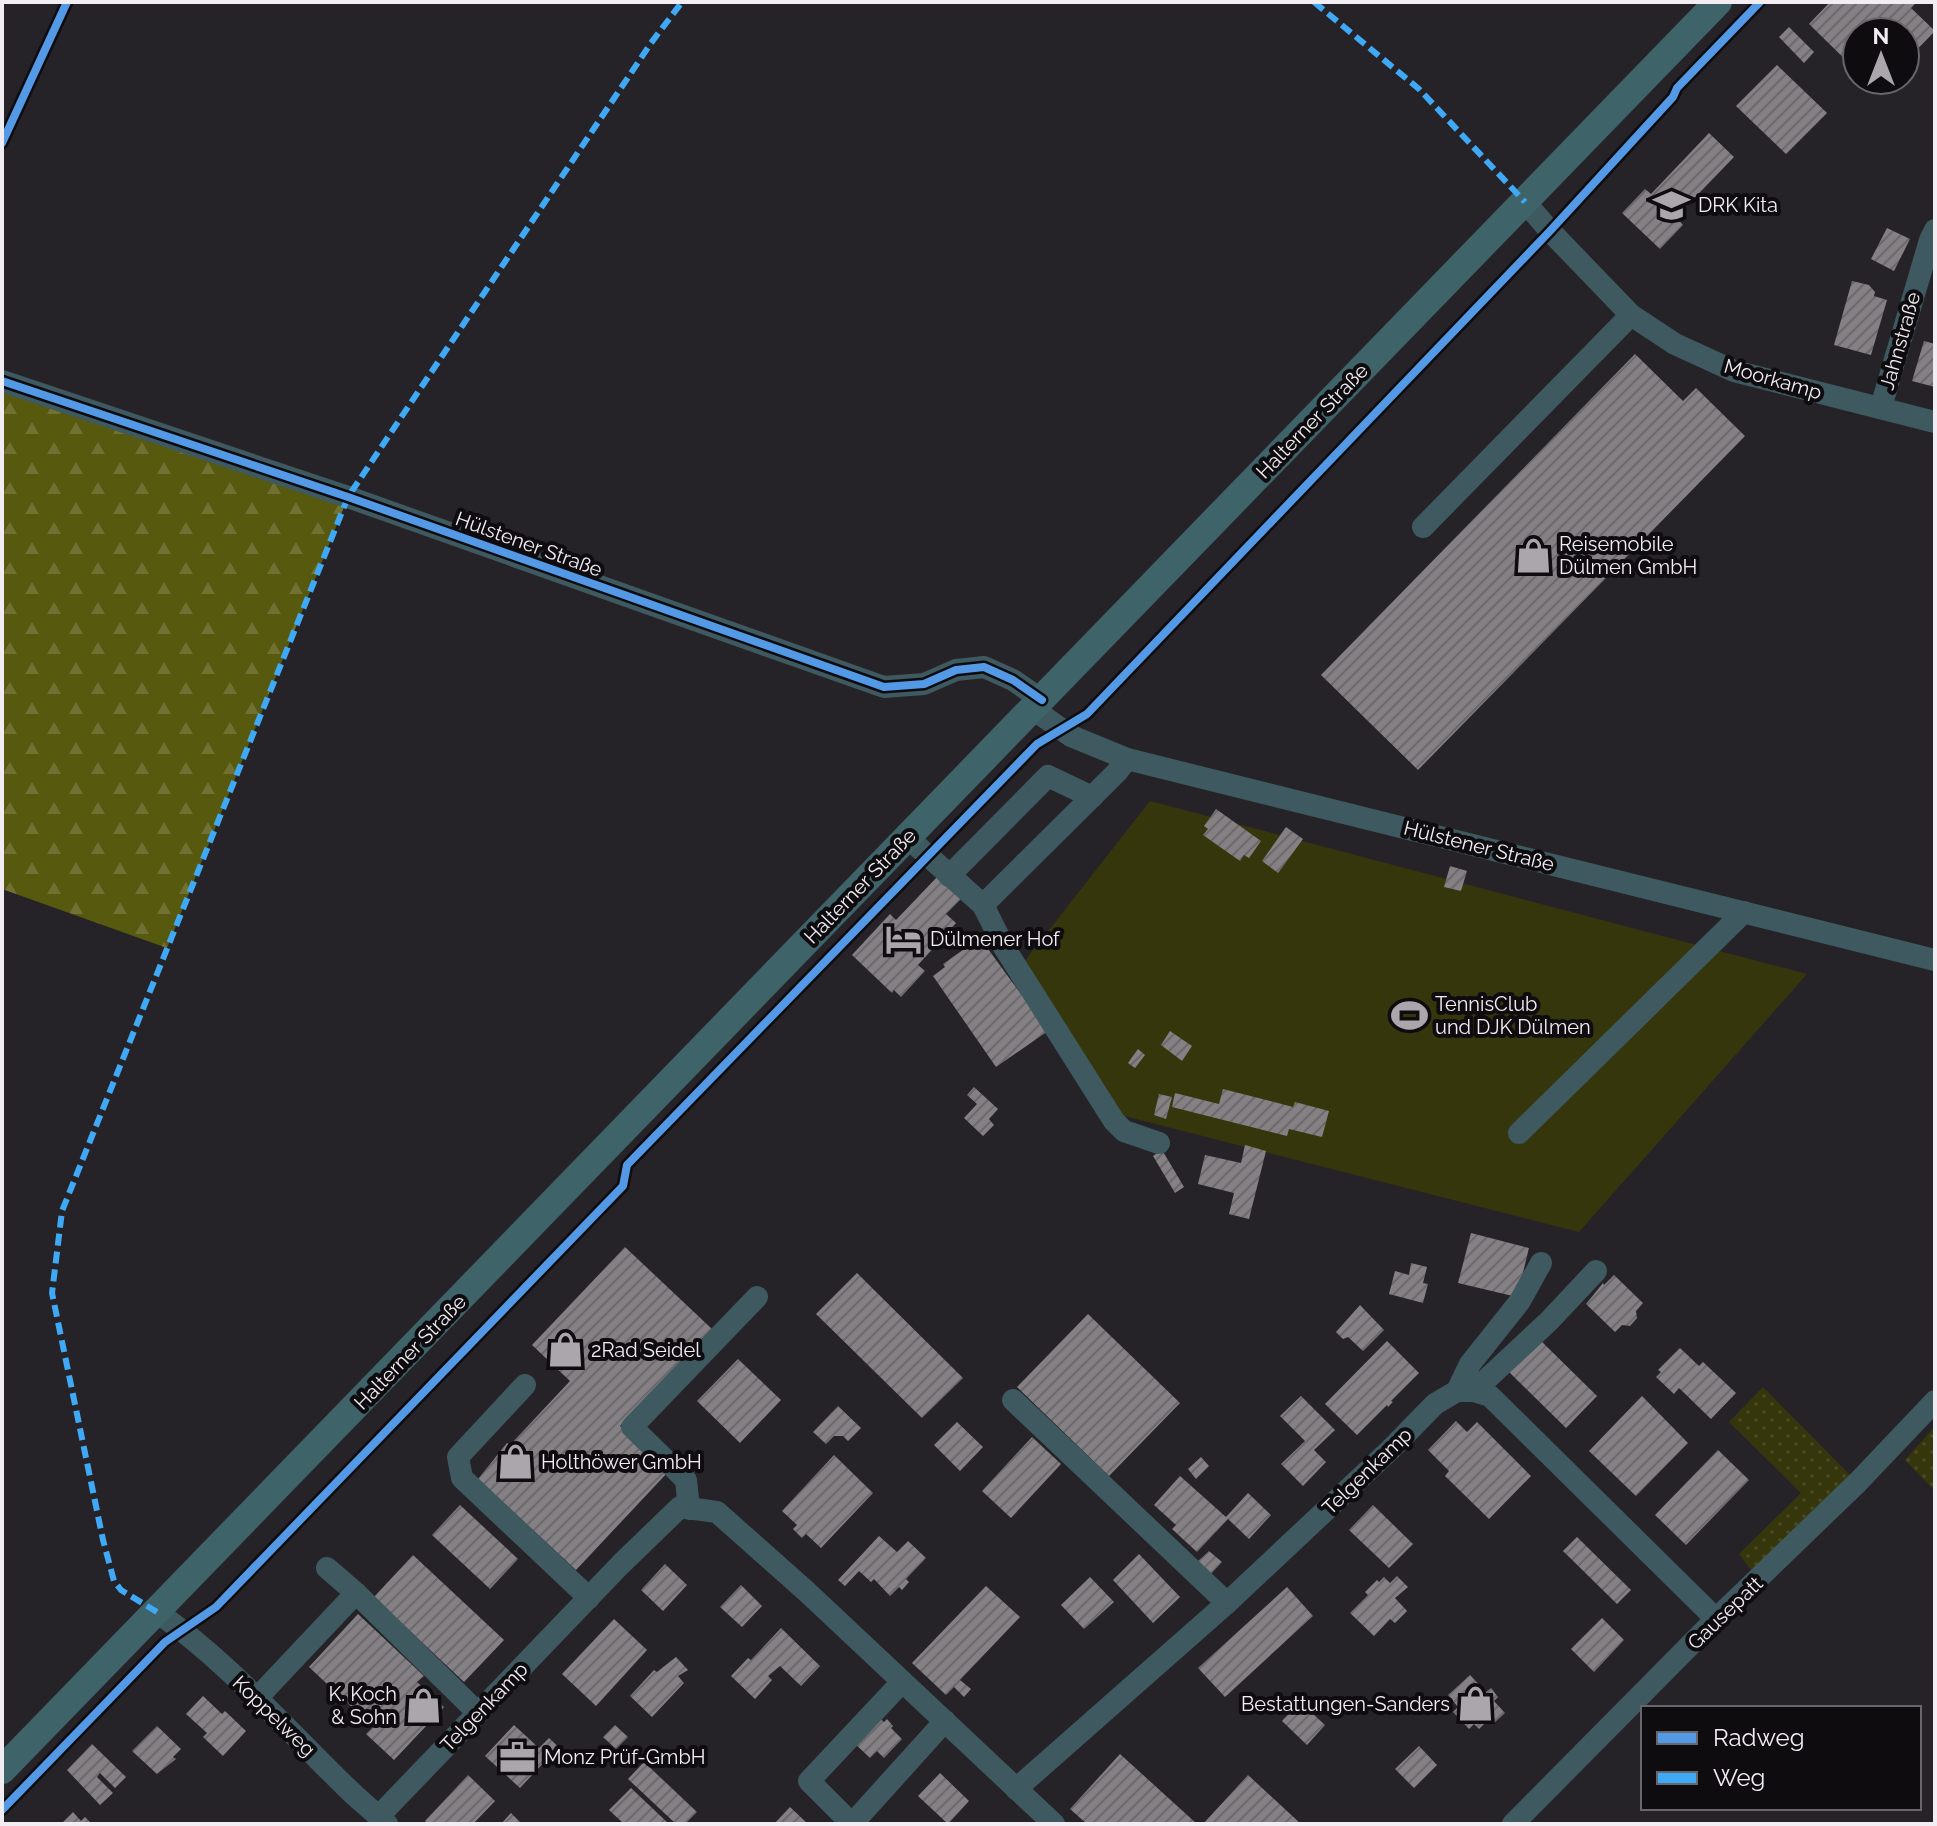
<svg xmlns="http://www.w3.org/2000/svg" width="1937" height="1826" viewBox="0 0 1937 1826" font-family="Raleway,sans-serif">
	<defs>
		<pattern id="green-dots" width="8" height="8" patternUnits="userSpaceOnUse" patternTransform="scale(2)"><rect width="8" height="8" fill="#36360c"/><path d="M2 2h.1M6 6h.1" fill="none" stroke="#4a4a24" stroke-width="1.8" stroke-linecap="round"/></pattern>
		<pattern id="forest-firs" width="22" height="20" patternUnits="userSpaceOnUse" patternTransform="scale(2)"><rect width="22" height="20" fill="#57590e"/><path d="M5 1l3.5 6h-7zM16 11l3.5 6h-7z" fill="#707132"/></pattern>
		<pattern id="building-hatch" width="6" height="6" patternUnits="userSpaceOnUse" patternTransform="scale(2)"><rect width="6" height="6" fill="#848084"/><path d="M-1 1l2-2M0 6l6-6M5 7l2-2" fill="none" stroke="#6c696c"/></pattern>
	</defs>
	<rect width="100%" height="100%" fill="#262328"/>
	<!-- green -->
	<g fill="url(#green-dots)">
		<path d="M1763,1387L1853,1478L1755,1575L1739,1554L1801,1493L1729,1422Z"/>
		<path d="M1935,1426V1491L1905,1460Z"/>
	</g>
	<!-- forest -->
	<path fill="url(#forest-firs)" d="M2,381L348,497L167,948L2,889Z"/>
	<!-- pitch -->
	<path fill="#36360c" d="M1150,801L1807,974L1579,1232L1101,1110L1020,967Z"/>
	<!-- building -->
	<g fill="url(#building-hatch)">
		<path d="M1830,2H1917L1911,8L1935,31L1905,62V32H1857V71L1809,24Z"/>
		<path d="M1789,27L1814,52L1804,63L1779,37Z"/>
		<path d="M1777,65L1827,113L1786,154L1736,106Z"/>
		<path d="M1866,80H1888L1877,91Z"/>
		<path d="M1709,133L1734,157L1676,217L1683,225L1660,249L1622,213L1645,189L1651,194Z"/>
		<path d="M1887,228L1910,239L1894,271L1871,259Z"/>
		<path d="M1852,281L1869,285L1875,292L1874,296L1887,300L1871,355L1834,345Z"/>
		<path d="M1924,341L1935,344V387L1912,381Z"/>
		<path d="M1635,354L1683,401L1696,388L1745,436L1418,770L1321,675Z"/>
		<path d="M1216,809L1261,841L1249,858L1244,855L1240,861L1203,835L1208,829L1204,826Z"/>
		<path d="M1286,827L1303,839L1278,873L1262,861Z"/>
		<path d="M1450,866L1467,871L1461,891L1444,887Z"/>
		<path d="M938,876L962,898L946,914L956,923L918,965L925,971L901,997L894,990L892,993L852,955L890,914L896,920Z"/>
		<path d="M980,938L1048,1031L996,1067L933,976L945,967L943,964Z"/>
		<path d="M1170,1031L1192,1046L1182,1061L1161,1045Z"/>
		<path d="M1138,1049L1145,1055L1135,1068L1128,1063Z"/>
		<path d="M974,1087L998,1109L989,1119L994,1125L983,1136L964,1118L977,1104L967,1095Z"/>
		<path d="M1223,1089L1293,1107L1295,1102L1329,1111L1322,1137L1289,1129L1287,1136L1172,1107L1175,1093L1219,1104Z"/>
		<path d="M1159,1094L1172,1097L1166,1119L1154,1115Z"/>
		<path d="M1245,1145L1266,1151L1249,1219L1229,1214L1234,1193L1198,1184L1205,1155L1241,1163Z"/>
		<path d="M1162,1150L1184,1187L1175,1193L1153,1156Z"/>
		<path d="M1471,1233L1529,1248L1517,1297L1458,1283Z"/>
		<path d="M625,1247L712,1329L620,1426L668,1472L576,1570L478,1479L507,1443L510,1445L570,1381L532,1345Z"/>
		<path d="M1411,1263L1427,1267L1423,1283L1428,1284L1423,1303L1389,1294L1395,1271L1409,1275Z"/>
		<path d="M857,1273L963,1378L922,1418L816,1314Z"/>
		<path d="M1614,1275L1643,1303L1636,1311L1637,1318L1630,1326L1622,1325L1615,1332L1586,1304L1603,1283L1604,1285Z"/>
		<path d="M1360,1305L1384,1330L1363,1351L1348,1337L1343,1339L1336,1332Z"/>
		<path d="M1088,1314L1180,1403L1109,1476L1017,1387Z"/>
		<path d="M1537,1337L1597,1396L1566,1428L1506,1369Z"/>
		<path d="M1387,1341L1419,1373L1391,1401L1393,1402L1388,1407L1387,1405L1357,1435L1325,1404Z"/>
		<path d="M1680,1348L1699,1366L1703,1362L1736,1393L1711,1419L1679,1388L1674,1394L1656,1377L1661,1372L1658,1370Z"/>
		<path d="M738,1359L781,1400L740,1443L697,1401Z"/>
		<path d="M1301,1396L1335,1430L1314,1450L1326,1462L1303,1486L1281,1464L1305,1441L1280,1416Z"/>
		<path d="M1642,1396L1688,1443L1636,1496L1589,1451Z"/>
		<path d="M838,1406L861,1428L848,1441L843,1436H834L826,1444L813,1432Z"/>
		<path d="M1456,1421L1467,1432L1477,1422L1531,1476L1489,1519L1445,1476L1449,1471L1428,1450Z"/>
		<path d="M957,1422L983,1447L960,1471L934,1445Z"/>
		<path d="M1032,1437L1061,1464L1011,1518L982,1491Z"/>
		<path d="M1718,1450L1749,1480L1686,1545L1655,1515Z"/>
		<path d="M834,1455L873,1493L821,1548L806,1534L802,1538L793,1529L797,1525L782,1511Z"/>
		<path d="M1201,1457L1209,1466L1196,1479L1188,1469Z"/>
		<path d="M1180,1476L1226,1517L1248,1493L1271,1515L1249,1539L1228,1519L1197,1552L1172,1529L1176,1525L1154,1505Z"/>
		<path d="M460,1505L518,1559L490,1589L432,1535Z"/>
		<path d="M1373,1505L1413,1544L1389,1568L1349,1530Z"/>
		<path d="M879,1536L897,1552L908,1541L926,1558L906,1579L909,1582L902,1590L899,1587L890,1596L874,1579L871,1582L859,1571L845,1586L838,1580Z"/>
		<path d="M1577,1537L1631,1590L1617,1604L1563,1551Z"/>
		<path d="M1209,1551L1222,1562L1209,1576L1196,1563Z"/>
		<path d="M1139,1554L1180,1597L1153,1623L1113,1580Z"/>
		<path d="M413,1555L504,1640L464,1682L374,1597Z"/>
		<path d="M665,1564L687,1585L663,1611L641,1590Z"/>
		<path d="M1397,1576L1408,1587L1395,1598L1407,1611L1395,1623L1390,1619L1374,1636L1350,1613L1368,1595L1365,1592L1377,1580L1379,1582L1384,1577L1390,1583Z"/>
		<path d="M1090,1577L1114,1602L1084,1629L1061,1605Z"/>
		<path d="M741,1585L762,1606L742,1627L720,1607Z"/>
		<path d="M986,1586L1020,1617L960,1680L971,1689L964,1697L954,1687L946,1695L912,1663Z"/>
		<path d="M1287,1587L1313,1616L1225,1697L1198,1668Z"/>
		<path d="M358,1614L424,1676L417,1682L444,1707L394,1760L366,1734L373,1727L309,1667Z"/>
		<path d="M1602,1618L1624,1640L1594,1672L1571,1649Z"/>
		<path d="M614,1619L647,1650L596,1706L562,1674Z"/>
		<path d="M781,1628L820,1666L801,1686L780,1666L768,1676L772,1680L755,1699L731,1676L748,1658L751,1660Z"/>
		<path d="M676,1657L688,1670L678,1676L684,1683L652,1717L630,1696L654,1670L657,1672Z"/>
		<path d="M1470,1675L1486,1692L1491,1688L1498,1697L1494,1701L1505,1713L1494,1723L1490,1718L1479,1729L1474,1724L1469,1729L1453,1712L1458,1707L1448,1695Z"/>
		<path d="M203,1696L222,1714L225,1711L246,1731L223,1756L203,1737L207,1733L186,1714Z"/>
		<path d="M1300,1702L1325,1725L1307,1745L1282,1721Z"/>
		<path d="M876,1715L884,1722L887,1719L893,1726L891,1728L902,1739L884,1758L877,1751L870,1758L851,1740Z"/>
		<path d="M514,1725L539,1748L549,1738L565,1753L555,1763L549,1757L520,1788L485,1756Z"/>
		<path d="M615,1725L628,1737L616,1749L603,1737Z"/>
		<path d="M157,1726L181,1749L173,1757L176,1759L157,1774L132,1751Z"/>
		<path d="M92,1744L126,1777L115,1788L100,1773L97,1777L113,1793L100,1805L67,1770Z"/>
		<path d="M1419,1746L1437,1765L1414,1788L1395,1769Z"/>
		<path d="M1120,1754L1197,1824H1087L1070,1809Z"/>
		<path d="M644,1762L697,1812L685,1824H676L628,1779Z"/>
		<path d="M940,1773L969,1801L948,1824L918,1796Z"/>
		<path d="M468,1775L495,1801L473,1824H428L425,1821Z"/>
		<path d="M1248,1775L1301,1824H1203Z"/>
		<path d="M631,1788L669,1824H624L609,1810Z"/>
		<path d="M790,1807L808,1824H774Z"/>
		<path d="M73,1812L81,1821L85,1817L92,1824H61Z"/>
		<path d="M511,1813L522,1824H501Z"/>
	</g>
	<g fill="none" stroke-linecap="round" stroke-linejoin="round">
		<!-- minor -->
		<g stroke="#3e595f" stroke-width="22">
			<path d="M1525,202L1550,231L1631,315L1675,344L1734,371L1935,422"/>
			<path d="M2,381L348,497L884,687L924,684L956,670L984,667L1013,680L1042,700"/>
			<path d="M1881,407L1930,240L1935,230"/>
			<path d="M1423,527L1631,315"/>
			<path d="M1033,709L1071,736L1127,759L1935,960"/>
			<path d="M907,837L983,905L1117,772L1127,759"/>
			<path d="M949,876L1048,776L1092,797"/>
			<path d="M983,905L1004,947L1114,1121L1124,1131L1159,1143"/>
			<path d="M1519,1133L1744,912"/>
			<path d="M525,1385L458,1457L462,1478L589,1598"/>
			<path d="M1457,1391L1470,1364L1520,1301L1541,1263"/>
			<path d="M1474,1391L1549,1321L1596,1271"/>
			<path d="M1013,1400L1227,1603"/>
			<path d="M689,1509L686,1480L632,1427L757,1297"/>
			<path d="M327,1568L356,1593"/>
			<path d="M157,1612C228,1662 284,1727 346,1787C359,1800 373,1811 387,1824"/>
			<path d="M258,1697L356,1593L478,1713"/>
			<path d="M1016,1789L1227,1603L1390,1450L1435,1404L1457,1391H1474L1490,1396L1716,1619"/>
			<path d="M379,1816L621,1564L680,1507L717,1512L806,1591L1054,1824"/>
			<path d="M852,1824L809,1781L902,1682"/>
			<path d="M852,1824L945,1721"/>
			<path d="M1513,1824L1716,1619L1858,1482L1935,1401"/>
		</g>
		<!-- major -->
		<path stroke="#3e6369" stroke-width="28" d="M2,1770L1718,2"/>
		<!-- quiet -->
		<g stroke="#3fa9f5" stroke-width="6" stroke-dasharray="12 6" stroke-linecap="butt">
			<path d="M1314,2L1419,89L1525,202"/>
			<path d="M157,1612L121,1590L114,1581L103,1540L52,1293L62,1211L348,497L651,43L682,2"/>
		</g>
		<defs>
			<g id="cycleway">
				<path d="M2,143L67,2"/>
				<path d="M2,381L348,497L884,687L924,684L956,670L984,667L1013,680L1042,700"/>
				<path d="M2,1810L165,1642L216,1607L623,1186L627,1165L1037,744L1087,714L1550,231L1673,97L1677,88L1760,2"/>
			</g>
		</defs>
		<!-- cycleway casing -->
		<use href="#cycleway" stroke="#0f0c10" stroke-width="13"/>
		<!-- cycleway -->
		<use href="#cycleway" stroke="#5399e6" stroke-width="8"/>
	</g>
	<!-- icons -->
	<defs>
		<symbol id="school-bare" viewBox="-9 -9 18 18"><path d="M0-5L7-2L0 1L-7-2ZM-4 1L0 2.5L4 1V4Q0 6-4 4Z" fill="#aaa6ac" stroke="#0f0c10" stroke-width="2.5" paint-order="stroke"/></symbol>
		<symbol id="shop-bare" viewBox="-9 -9 18 18"><path d="M-5-2.5h2.3a2.7 3.5 0 0 1 5.4 0H5L5.5 6h-11ZM-1.5-2.5h3a1.5 2.3 0 0 0-3 0Z" fill="#aaa6ac" stroke="#0f0c10" stroke-width="2.5" paint-order="stroke"/></symbol>
		<symbol id="hotel-bare" viewBox="-9 -9 18 18"><path d="M-6-4.5h1.5V1H6V5H4.5V3h-9V5H-6ZM-4 0a1.8 1.8 0 1 1 3.6 0ZM.5 0V-2.5h3Q6-2.5 6 0Z" fill="#aaa6ac" stroke="#0f0c10" stroke-width="2.5" paint-order="stroke"/></symbol>
		<symbol id="stadium-bare" viewBox="-9 -9 18 18"><path d="M0-5a6.5 5 0 1 0 0 10a6.5 5 0 1 0 0-10ZM-3.5-1.8h7v3.6h-7Z" fill="#aaa6ac" stroke="#0f0c10" stroke-width="2.5" paint-order="stroke"/></symbol>
		<symbol id="office-bare" viewBox="-9 -9 18 18"><path d="M-6-3h4V-5.5h4V-3h4V5H-6ZM-1-4.5V-3h2v-1.5ZM-6 0V1H6V0Z" fill="#aaa6ac" stroke="#0f0c10" stroke-width="2.5" paint-order="stroke"/></symbol>
	</defs>
	<g fill-rule="evenodd">
		<use href="#school-bare" x="1646" y="180" width="51" height="51"/>
		<use href="#shop-bare" x="1508" y="530" width="51" height="51"/>
		<use href="#hotel-bare" x="878" y="914" width="51" height="51"/>
		<use href="#stadium-bare" x="1384" y="990" width="51" height="51"/>
		<use href="#shop-bare" x="540" y="1324" width="51" height="51"/>
		<use href="#shop-bare" x="490" y="1436" width="51" height="51"/>
		<use href="#shop-bare" x="1450" y="1678" width="51" height="51"/>
		<use href="#shop-bare" x="398" y="1680" width="51" height="51"/>
		<use href="#office-bare" x="492" y="1732" width="51" height="51"/>
	</g>
	<g text-anchor="middle" stroke-width="8" stroke-linejoin="round" paint-order="stroke">
		<!-- poi labels -->
		<g font-size="20" fill="#f1edf3" stroke="#0f0c10" text-anchor="start">
			<text x="1698" y="212">DRK Kita</text>
			<text x="1559" y="551">Reisemobile<tspan x="1559" dy="23">Dülmen GmbH</tspan></text>
			<text x="930" y="946">Dülmener Hof</text>
			<text x="1435" y="1011">TennisClub<tspan x="1435" dy="23">und DJK Dülmen</tspan></text>
			<text x="591" y="1357">2Rad Seidel</text>
			<text x="541" y="1469">Holthöwer GmbH</text>
			<text x="397" y="1701" text-anchor="end">K. Koch<tspan x="397" dy="23">&amp; Sohn</tspan></text>
			<text x="1450" y="1711" text-anchor="end">Bestattungen-Sanders</text>
			<text x="544" y="1764">Monz Prüf-GmbH</text>
		</g>
		<!-- street labels -->
		<g font-size="20" fill="#f1edf3" stroke="#0f0c10">
			<text transform="translate(1900 341) rotate(-74)" y="7">Jahnstraße</text>
			<text transform="translate(1773 379) rotate(16)" y="7">Moorkamp</text>
			<text transform="translate(1312 421) rotate(-46)" y="7">Halterner Straße</text>
			<text transform="translate(529 544) rotate(20)" y="7">Hülstener Straße</text>
			<text transform="translate(1479 846) rotate(14)" y="7">Hülstener Straße</text>
			<text transform="translate(860 886) rotate(-46)" y="7">Halterner Straße</text>
			<text transform="translate(410 1352) rotate(-46)" y="7">Halterner Straße</text>
			<text transform="translate(1367 1471) rotate(-44)" y="7">Telgenkamp</text>
			<text transform="translate(1725 1613) rotate(-44)" y="7">Gausepatt</text>
			<text transform="translate(484 1707) rotate(-46)" y="7">Telgenkamp</text>
			<text transform="translate(274 1716) rotate(44)" y="7">Koppelweg</text>
		</g>
	</g>
	<!-- border -->
	<rect width="1937" height="1826" fill="none" stroke="#f1edf3" stroke-width="8"/>
	<!-- legend -->
	<rect x="1641" y="1706" width="280" height="104" fill="#0f0c10" stroke="#69666b" stroke-width="2"/>
	<rect x="1657" y="1732" width="40" height="12" fill="#5399e6" stroke="#69666b" stroke-width="2"/>
	<text x="1713" y="1746" font-size="24" fill="#f1edf3">Radweg</text>
	<rect x="1657" y="1772" width="40" height="12" fill="#3fa9f5" stroke="#69666b" stroke-width="2"/>
	<text x="1713" y="1786" font-size="24" fill="#f1edf3">Weg</text>
	<!-- north arrow -->
	<g transform="translate(1881 56)"><circle r="38" fill="#0f0c10" stroke="#69666b" stroke-width="2"/>
	<path d="M0-6L14 30L0 20L-14 30Z" fill="#aaa6ac"/>
	<text y="-12" font-size="22" font-weight="bold" text-anchor="middle" fill="#f1edf3">N</text>
	</g>
</svg>
